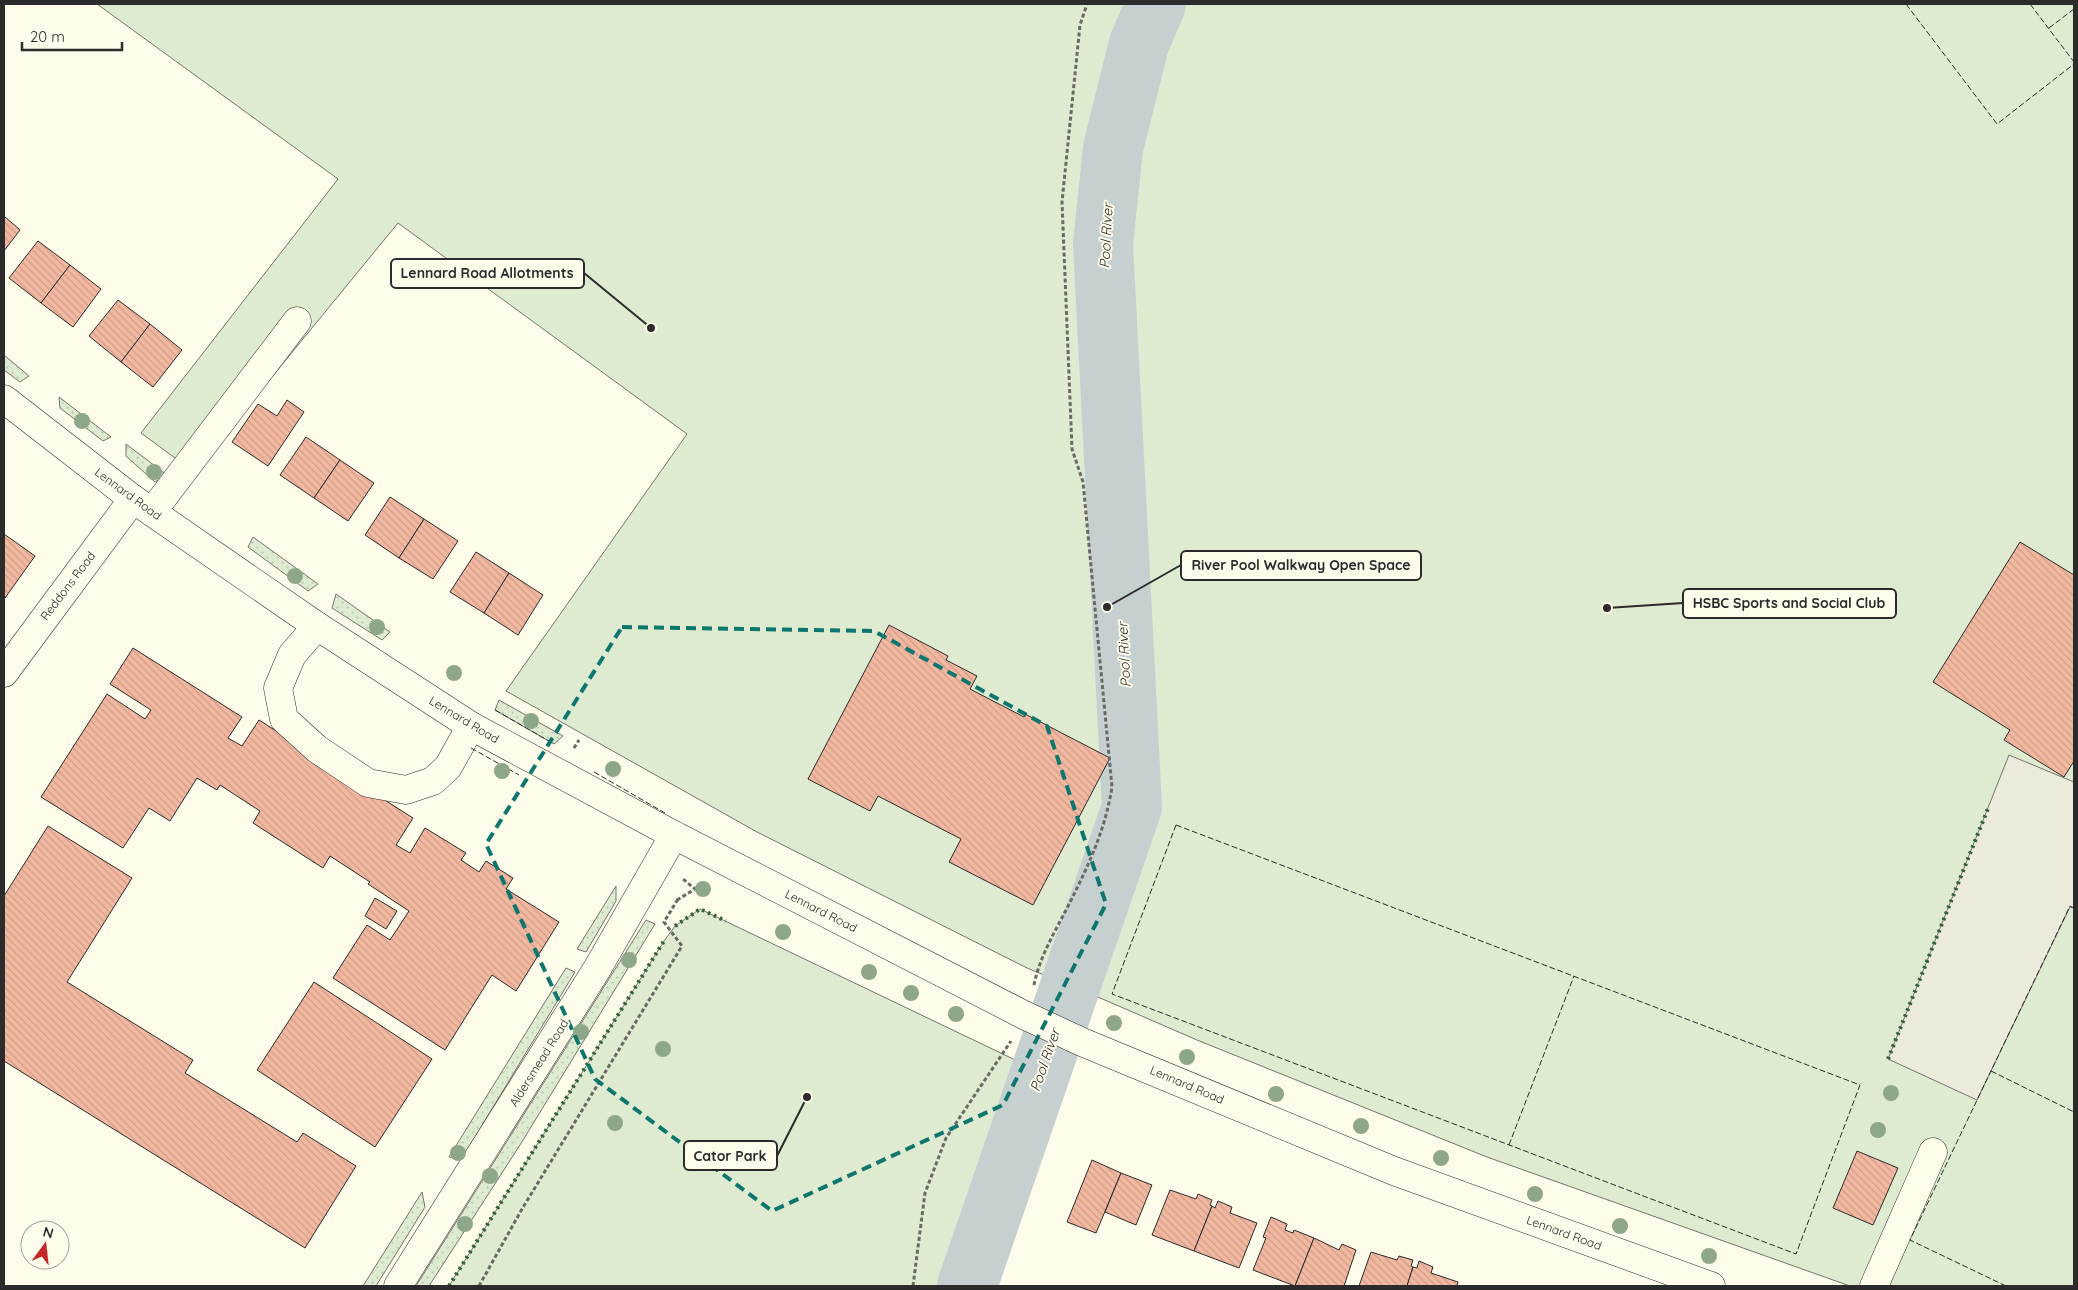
<svg xmlns="http://www.w3.org/2000/svg" width="2078" height="1290" viewBox="0 0 2078 1290" font-family="Quicksand,sans-serif">
	<defs>
		<pattern id="grass-dots" width="8" height="8" patternUnits="userSpaceOnUse" patternTransform="scale(1.25)"><rect width="8" height="8" fill="#deebd1"/><path d="M2 2h.1M6 6h.1" fill="none" stroke="#bfcab4" stroke-width="1.8" stroke-linecap="round"/></pattern>
		<pattern id="building-back-hatch" width="6" height="6" patternUnits="userSpaceOnUse" patternTransform="scale(1.25)"><rect width="6" height="6" fill="#f2b8a0"/><path d="M-1 5l2 2M0 0l6 6M5-1l2 2" fill="none" stroke="#d09e8a"/></pattern>
	</defs>
	<rect width="100%" height="100%" fill="#fdfbea"/>
	<!-- grass -->
	<g fill="url(#grass-dots)" stroke="#74746e">
		<path d="M4,355L29,376L20,382L4,370Z"/>
		<path d="M59,397L111,437L103,441L60,408Z"/>
		<path d="M126,444L167,475L155,482L126,456Z"/>
		<path d="M253,537L318,584L308,591L248,547Z"/>
		<path d="M336,594L390,632L382,640L332,608Z"/>
		<path d="M499,700L563,736L554,744L495,710Z"/>
		<path d="M616,886V901L586,952L577,949Z"/>
		<path d="M646,920L655,924L520,1145L429,1286H416Z"/>
		<path d="M566,968L575,972L461,1160L449,1157Z"/>
		<path d="M422,1192L425,1207L376,1286H363Z"/>
	</g>
	<!-- green -->
	<g fill="#deebd1" stroke="#74746e">
		<path d="M97,4H1171L1147,70L1122,223L1127,805L1061,982L1027,968L757,832L506,691L687,434L398,223L194,472L141,433L338,179Z"/>
		<path d="M1183,4H2074V1286H1850L1487,1157L1197,1040L1091,994L1153,776L1129,440L1126,262L1130,197L1138,148L1150,100Z"/>
		<path d="M700,909L1055,1079L977,1286H449L664,941L675,926Z"/>
	</g>
	<!-- parking -->
	<path fill="#eceadb" stroke="#74746e" d="M2009,755L2074,782V908L2070,907L1977,1100L1888,1059Z"/>
	<g fill="none" stroke-linecap="round" stroke-linejoin="round">
		<!-- river -->
		<path stroke="#c7d0d0" stroke-width="60" d="M967,1286L1132,807L1103,244L1113,148L1139,44L1156,4"/>
	</g>
	<!-- building -->
	<g fill="url(#building-back-hatch)" stroke="#2b2b2b">
		<path d="M4,216L20,230L4,251Z"/>
		<path d="M38,241L70,265L41,303L9,278Z"/>
		<path d="M70,265L101,289L73,327L41,303Z"/>
		<path d="M118,300L150,324L121,362L89,336Z"/>
		<path d="M150,324L182,350L153,387L121,362Z"/>
		<path d="M287,400L304,412L268,466L232,442L258,404L277,416Z"/>
		<path d="M306,437L340,460L314,498L280,475Z"/>
		<path d="M340,460L374,483L348,521L314,498Z"/>
		<path d="M390,497L424,519L399,558L365,535Z"/>
		<path d="M424,519L458,541L433,579L399,558Z"/>
		<path d="M4,534L35,556L5,598L4,597Z"/>
		<path d="M2020,542L2074,575V761L2064,777L2004,740L2010,730L1933,682Z"/>
		<path d="M476,552L509,573L484,613L450,592Z"/>
		<path d="M509,573L543,595L518,635L484,613Z"/>
		<path d="M889,625L948,656L946,660L977,676L970,689L1024,717L1025,714L1110,758L1033,905L949,862L961,839L878,796L870,811L808,779Z"/>
		<path d="M133,648L242,717L228,738L242,746L259,720L413,818L396,845L410,853L425,828L466,853L461,860L479,872L486,861L513,878L506,889L559,922L516,991L492,975L445,1050L333,978L367,925L390,940L409,911L368,884L370,882L330,856L323,868L253,823L260,811L220,785L217,790L197,778L170,821L149,808L123,848L41,797L107,694L145,719L151,710L110,684Z"/>
		<path d="M48,826L132,878L67,982L193,1060L185,1073L297,1142L303,1133L356,1166L305,1248L4,1061V896Z"/>
		<path d="M375,898L397,911L386,929L365,916Z"/>
		<path d="M314,982L432,1059L375,1147L257,1070Z"/>
		<path d="M1857,1151L1898,1168L1873,1225L1833,1208Z"/>
		<path d="M1092,1160L1121,1173L1096,1233L1067,1222Z"/>
		<path d="M1121,1173L1152,1185L1136,1225L1105,1212Z"/>
		<path d="M1170,1190L1196,1199L1198,1194L1212,1200L1210,1205L1212,1206L1194,1251L1152,1235Z"/>
		<path d="M1218,1201L1232,1207L1230,1213L1257,1223L1239,1268L1194,1251L1212,1206L1215,1208Z"/>
		<path d="M1271,1217L1287,1224L1285,1230L1293,1233L1294,1230L1314,1238L1295,1286L1253,1270L1266,1238L1263,1237Z"/>
		<path d="M1314,1238L1339,1250L1342,1244L1356,1250L1344,1286H1295Z"/>
		<path d="M1371,1252L1397,1260L1399,1256L1413,1260L1411,1266L1413,1267L1407,1286H1359Z"/>
		<path d="M1419,1261L1433,1267L1431,1273L1458,1282L1457,1286H1407L1413,1267L1417,1268Z"/>
	</g>
	<g fill="none" stroke-linecap="round" stroke-linejoin="round">
		<defs>
			<g id="minor">
				<path d="M4,399L133,499L317,626L471,726L674,835L1024,1015L1082,1042L1394,1171L1711,1286"/>
				<path d="M152,512L297,321"/>
				<path d="M317,626L292,655L278,688L284,719L317,749L368,783L406,790L433,781L448,767L471,726"/>
				<path d="M4,673L133,499"/>
				<path d="M398,1286L597,969L674,835"/>
				<path d="M1874,1286L1933,1152"/>
			</g>
		</defs>
		<!-- minor casing -->
		<use href="#minor" stroke="#2b2b2b" stroke-width="29"/>
		<!-- path -->
		<g stroke="#6a6964" stroke-width="3" stroke-dasharray="4 2.5" stroke-linecap="butt">
			<path d="M574,748L579,740"/>
			<path d="M677,900L695,889L683,879"/>
			<path d="M1034,985C1039,959 1053,935 1065,912C1086,871 1105,832 1112,787L1083,482L1072,449L1062,202L1080,25L1087,4"/>
			<path d="M479,1286L522,1209L682,946L664,922L678,899"/>
			<path d="M913,1286L925,1193L946,1138L1011,1041"/>
		</g>
		<!-- minor -->
		<use href="#minor" stroke="#fdfbea" stroke-width="28"/>
		<!-- hedge -->
		<g stroke="#34623c" stroke-width="4" stroke-dasharray="2.5 4" stroke-linecap="butt">
			<path d="M675,926L700,909L726,921"/>
			<path d="M1888,1059L1989,806"/>
			<path d="M449,1286L664,941"/>
		</g>
		<!-- fence -->
		<g stroke="#2b2b2b" stroke-width="1" stroke-dasharray="6 2.5" stroke-linecap="butt">
			<path d="M1906,4L1997,124L2074,64"/>
			<path d="M2030,4L2074,62"/>
			<path d="M2049,28L2074,9"/>
			<path d="M495,710L554,744"/>
			<path d="M471,748L519,775"/>
			<path d="M594,772L665,813"/>
			<path d="M1176,825L1860,1085L1796,1254L1112,994Z"/>
			<path d="M1991,1071L2074,1112"/>
			<path d="M1509,1145L1574,976"/>
			<path d="M2006,1286L1910,1240L2070,906L2074,908"/>
		</g>
	</g>
	<!-- trees -->
	<g fill="#8ea78a">
		<circle cx="82" cy="421" r="8"/>
		<circle cx="154" cy="472" r="8"/>
		<circle cx="295" cy="576" r="8"/>
		<circle cx="377" cy="627" r="8"/>
		<circle cx="454" cy="673" r="8"/>
		<circle cx="531" cy="721" r="8"/>
		<circle cx="613" cy="769" r="8"/>
		<circle cx="502" cy="771" r="8"/>
		<circle cx="703" cy="889" r="8"/>
		<circle cx="783" cy="932" r="8"/>
		<circle cx="629" cy="960" r="8"/>
		<circle cx="869" cy="972" r="8"/>
		<circle cx="911" cy="993" r="8"/>
		<circle cx="956" cy="1014" r="8"/>
		<circle cx="1114" cy="1023" r="8"/>
		<circle cx="581" cy="1032" r="8"/>
		<circle cx="663" cy="1049" r="8"/>
		<circle cx="1187" cy="1057" r="8"/>
		<circle cx="1891" cy="1093" r="8"/>
		<circle cx="1276" cy="1094" r="8"/>
		<circle cx="615" cy="1123" r="8"/>
		<circle cx="1361" cy="1126" r="8"/>
		<circle cx="1878" cy="1130" r="8"/>
		<circle cx="458" cy="1153" r="8"/>
		<circle cx="1441" cy="1158" r="8"/>
		<circle cx="490" cy="1176" r="8"/>
		<circle cx="1535" cy="1194" r="8"/>
		<circle cx="465" cy="1224" r="8"/>
		<circle cx="1620" cy="1226" r="8"/>
		<circle cx="1709" cy="1256" r="8"/>
	</g>
	<!-- marked area -->
	<path fill="none" stroke="#0f766e" stroke-width="4" stroke-dasharray="10 6" stroke-linejoin="round" d="M622,627L874,631L1047,726L1106,904L1003,1105L772,1211L595,1079L486,844Z"/>
	<g text-anchor="middle" stroke-width="4" stroke-linejoin="round" paint-order="stroke">
		<!-- street labels -->
		<g font-size="12" fill="#2b2b2b" stroke="#fdfbea">
			<text transform="translate(128 494) rotate(36)" y="4">Lennard Road</text>
			<text transform="translate(68 586) rotate(-53)" y="4">Reddons Road</text>
			<text transform="translate(464 720) rotate(31)" y="4">Lennard Road</text>
			<text transform="translate(821 911) rotate(27)" y="4">Lennard Road</text>
			<text transform="translate(539 1063) rotate(-58)" y="4">Aldersmead Road</text>
			<text transform="translate(1187 1085) rotate(23)" y="4">Lennard Road</text>
			<text transform="translate(1564 1233) rotate(20)" y="4">Lennard Road</text>
		</g>
		<!-- water labels -->
		<g font-size="14" font-style="italic" fill="#2b2b2b" stroke="#fdfbea">
			<text transform="translate(1106 236) rotate(-87)" y="5">Pool River</text>
			<text transform="translate(1124 655) rotate(-93)" y="5">Pool River</text>
			<text transform="translate(1045 1060) rotate(-71)" y="5">Pool River</text>
		</g>
	</g>
	<!-- callouts -->
	<path fill="none" stroke="#2b2b2b" stroke-width="2" d="M651 328L584 273M1107 607L1181 565M1607 608L1683 603M807 1097L777 1156"/>
	<g fill="#2b2b2b" stroke="#fdfbea" stroke-width="2">
		<circle cx="651" cy="328" r="5"/>
		<circle cx="1107" cy="607" r="5"/>
		<circle cx="1607" cy="608" r="5"/>
		<circle cx="807" cy="1097" r="5"/>
	</g>
	<g fill="#fdfbea" stroke="#2b2b2b" stroke-width="2">
		<rect x="391" y="259" width="193" height="29" rx="5"/>
		<rect x="1181" y="551" width="240" height="29" rx="5"/>
		<rect x="1683" y="589" width="213" height="29" rx="5"/>
		<rect x="684" y="1141" width="93" height="29" rx="5"/>
	</g>
	<g font-size="14" text-anchor="middle" font-weight="bold" fill="#2b2b2b">
		<text x="487" y="278">Lennard Road Allotments</text>
		<text x="1301" y="570">River Pool Walkway Open Space</text>
		<text x="1789" y="608">HSBC Sports and Social Club</text>
		<text x="730" y="1161">Cator Park</text>
	</g>
	<!-- border -->
	<rect width="2078" height="1290" fill="none" stroke="#2b2b2b" stroke-width="10"/>
	<!-- north arrow -->
	<g transform="translate(45 1245) rotate(15)"><circle r="24" fill="#fdfbea" stroke="#a9a89e"/>
	<path d="M0-4L9 19L0 12L-9 19Z" fill="#c62828"/>
	<text y="-8" font-size="14" font-weight="bold" text-anchor="middle" fill="#2b2b2b">N</text>
	</g>
	<!-- scale -->
	<path d="M22 42v8h100v-8" fill="none" stroke="#2b2b2b" stroke-width="2.5"/>
	<text x="30" y="42" font-size="15" fill="#2b2b2b" stroke="#fdfbea" stroke-width="4" paint-order="stroke">20 m</text>
</svg>
